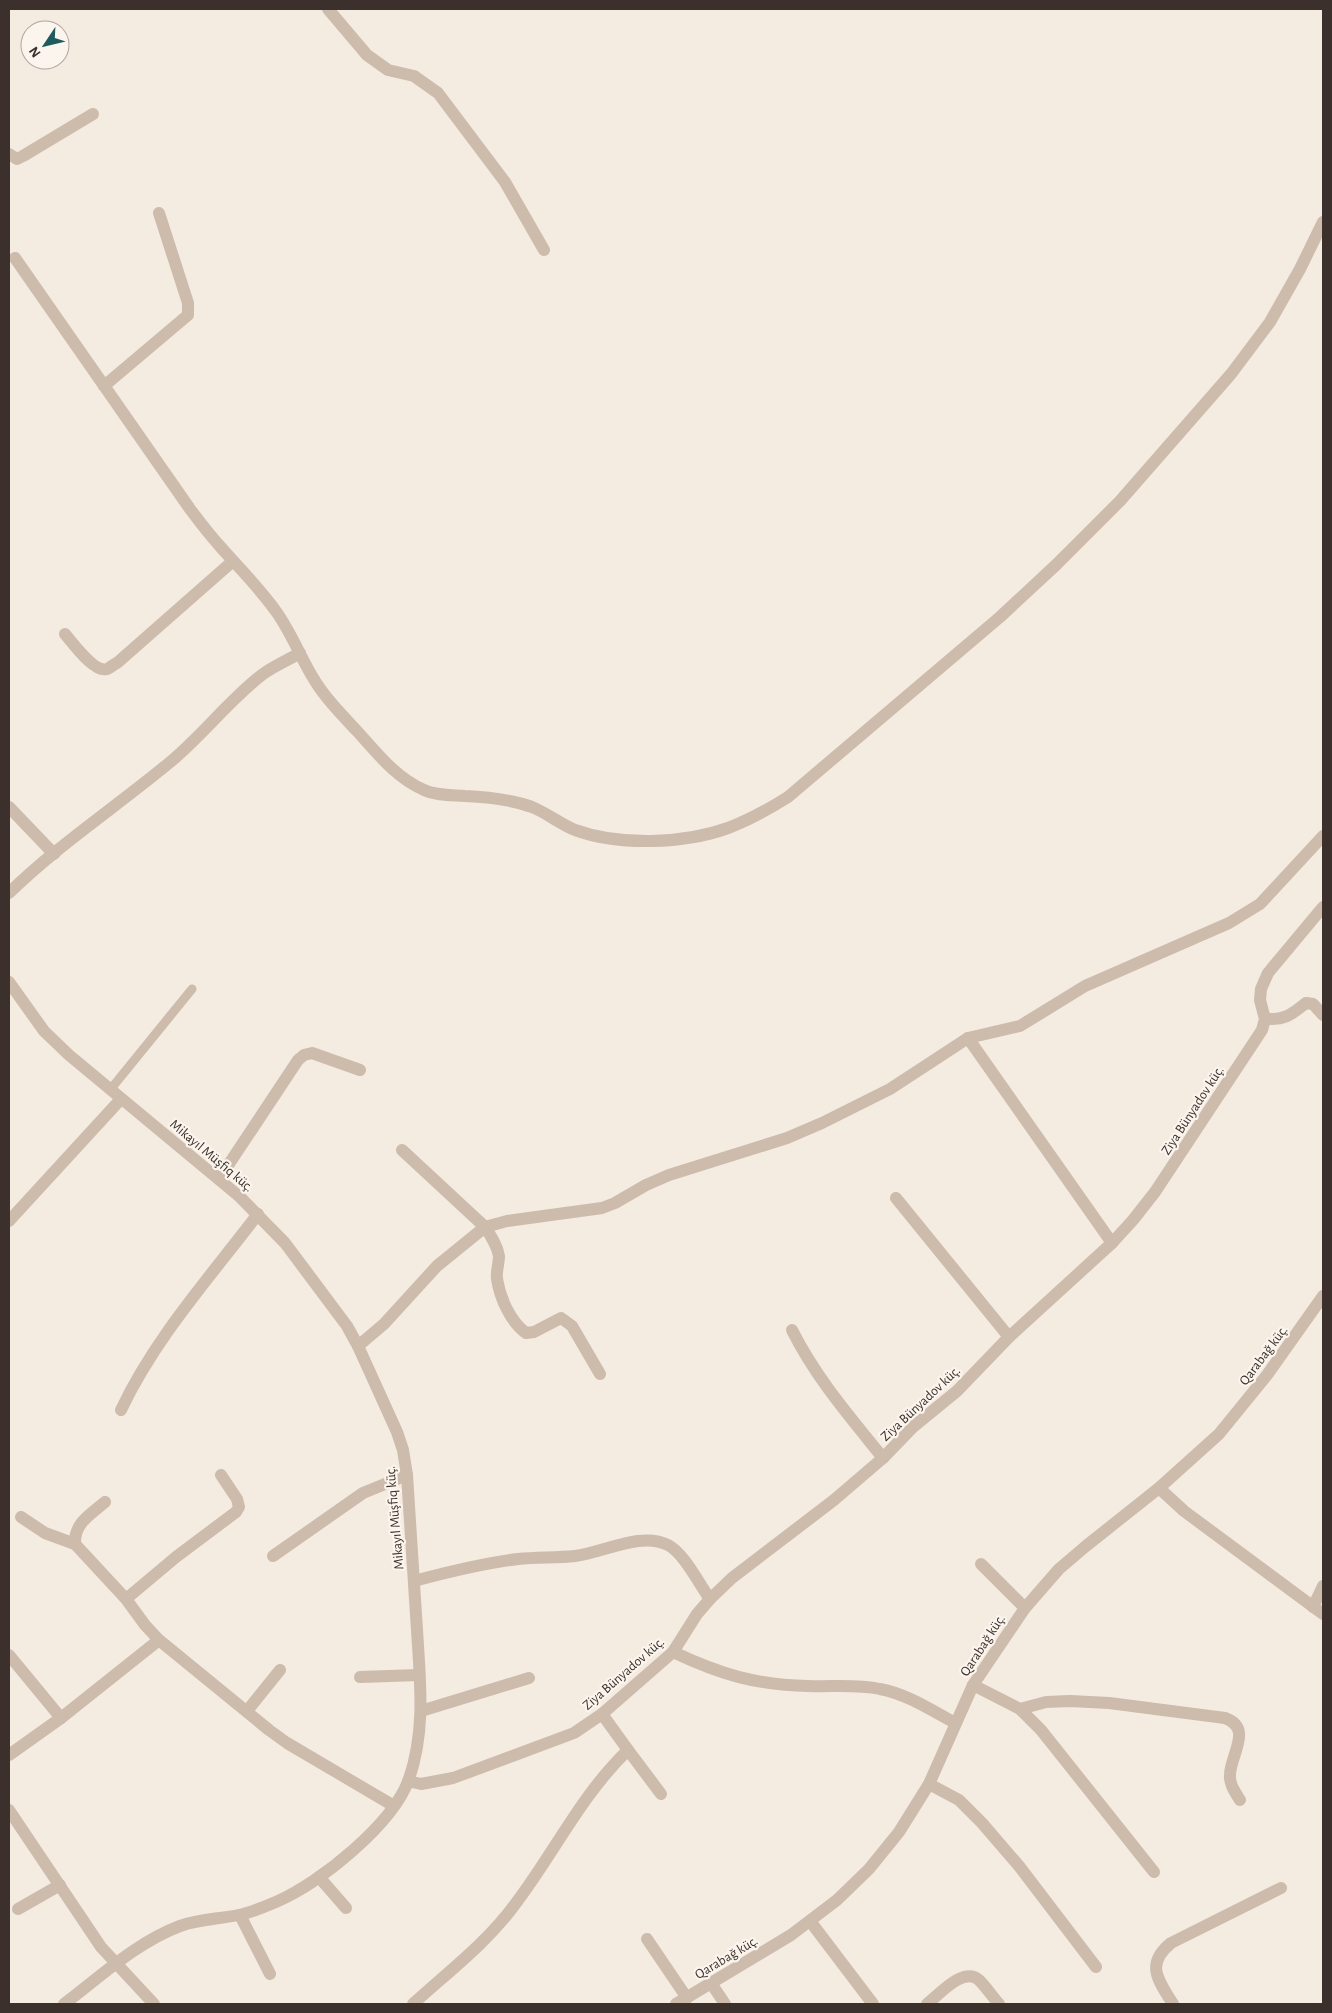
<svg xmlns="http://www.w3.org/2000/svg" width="1332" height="2013" viewBox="0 0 1332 2013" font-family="'Alegreya Sans',sans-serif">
	<rect width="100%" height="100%" fill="#f4ebe1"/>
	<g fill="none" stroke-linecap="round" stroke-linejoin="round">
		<!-- service -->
		<path stroke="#cdbbac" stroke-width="9" d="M110,1090L192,989"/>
		<!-- minor -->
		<g stroke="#cdbbac" stroke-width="12">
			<path d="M328,9L367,55L388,70L414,76L438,93L505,182L544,250"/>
			<path d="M9,154L17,159L23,156L93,114"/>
			<path d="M15,258L190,509C199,521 208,533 218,544C237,566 258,586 275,610C290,630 299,654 312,676C324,697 341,714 357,731C377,753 396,778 424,790C437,796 451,795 465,796C488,797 510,799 532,807C547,813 560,824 575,830C619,846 684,844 728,828C749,820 769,809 788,797L1000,617L1057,564L1120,501L1231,374L1270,322L1300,269L1323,222"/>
			<path d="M104,386L188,315V303L159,213"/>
			<path d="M65,634C73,643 94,673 107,669C110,668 114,664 117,663L233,561"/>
			<path d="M9,807L54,854"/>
			<path d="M9,893C58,845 116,807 169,763C202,736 229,700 263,674C274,666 288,660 300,653"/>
			<path d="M9,982L44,1031L69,1055L240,1197L285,1243L347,1326L358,1346L397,1432L403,1450L407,1475C410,1527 414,1578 417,1630C420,1681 426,1729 409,1779C393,1824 321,1882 278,1901C266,1906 253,1912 239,1915C219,1919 199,1919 180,1926C137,1942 100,1977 64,2004"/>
			<path d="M1265,1019C1285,1020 1291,1015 1306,1003L1313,1004L1323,1015"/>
			<path d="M968,1038L1112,1243"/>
			<path d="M402,1150L485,1227C491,1236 497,1245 499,1256C499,1263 496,1271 497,1279C500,1298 510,1321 526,1333L534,1332L561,1318L572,1326L600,1374"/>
			<path d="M219,1179L298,1060L304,1055L312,1053L360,1070"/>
			<path d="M896,1198L1009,1337"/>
			<path d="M9,1221L121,1099"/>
			<path d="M792,1330C816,1378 850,1417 883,1458"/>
			<path d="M358,1346L384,1324L437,1266L485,1227L507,1221L602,1208L615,1203L646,1185L669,1175L787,1138L822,1123L890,1089L968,1038L1020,1026L1085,986L1229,923L1260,904L1323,836"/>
			<path d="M121,1410C155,1338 210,1277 258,1214"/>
			<path d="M1159,1488L1184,1511L1323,1614"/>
			<path d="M21,1517L45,1533L75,1544L126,1599L145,1625L159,1640L269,1730L287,1743L394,1806"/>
			<path d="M75,1544C74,1523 91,1514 105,1502"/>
			<path d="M273,1556L363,1493L407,1475"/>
			<path d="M981,1564L1025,1608"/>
			<path d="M414,1581C448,1572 483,1563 518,1559C537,1557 556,1558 575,1556C603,1553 641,1531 668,1545C684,1553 699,1584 710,1599"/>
			<path d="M126,1599L176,1557L236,1512L239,1507L237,1499L221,1475"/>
			<path d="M1313,1607L1323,1586"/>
			<path d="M673,1652C720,1674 755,1685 808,1686C832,1687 856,1684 880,1689C907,1694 931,1710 955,1723"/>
			<path d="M9,1655L61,1718"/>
			<path d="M360,1677L419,1675"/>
			<path d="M973,1685L1020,1709L1041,1730L1154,1872"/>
			<path d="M1020,1709L1046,1702L1070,1701L1109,1703L1225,1718C1253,1728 1231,1754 1230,1774C1229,1784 1235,1792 1240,1800"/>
			<path d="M247,1711L280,1670"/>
			<path d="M421,1711L529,1678"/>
			<path d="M628,1750L661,1794"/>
			<path d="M9,1755L61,1718L159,1640"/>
			<path d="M408,1781L421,1784L453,1778L574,1733L602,1714L673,1652L697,1614L710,1599L732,1578L834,1500L883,1458L913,1427L957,1391L1009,1337L1112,1243L1133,1220L1155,1192L1262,1030L1265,1019L1260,1000L1261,989L1268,973L1323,907"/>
			<path d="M929,1784L959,1800L982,1823L1019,1866L1096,1967"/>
			<path d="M9,1810L101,1947L154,2004"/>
			<path d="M319,1877L346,1908"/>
			<path d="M18,1909L60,1885"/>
			<path d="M240,1915L270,1974"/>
			<path d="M810,1921L873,2004"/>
			<path d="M647,1939L687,1998"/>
			<path d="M711,1983L725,2004"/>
			<path d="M413,2004C448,1972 488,1942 516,1903C554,1853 582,1794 628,1750L602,1714"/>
			<path d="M676,2004L791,1935L837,1900L869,1869L899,1832L929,1784L973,1685L1025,1608L1059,1569L1086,1546L1159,1488L1219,1434L1267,1375L1323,1296"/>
			<path d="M927,2004C939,1995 963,1966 979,1980C986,1987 992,1996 999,2004"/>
			<path d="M1173,2004C1158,1980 1145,1964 1171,1943L1281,1888"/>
		</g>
	</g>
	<g text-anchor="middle" stroke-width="4.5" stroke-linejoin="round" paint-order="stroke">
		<!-- street labels -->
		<g font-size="14" fill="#3b302b" stroke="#fbf5ee">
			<text transform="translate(1192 1110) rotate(-57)" y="5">Ziya Bünyadov küç.</text>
			<text transform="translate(212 1155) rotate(40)" y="5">Mikayıl Müşfiq küç.</text>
			<text transform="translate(1263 1355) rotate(-53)" y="5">Qarabağ küç.</text>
			<text transform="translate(920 1403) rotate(-43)" y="5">Ziya Bünyadov küç.</text>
			<text transform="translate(394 1518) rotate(-95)" y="5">Mikayıl Müşfiq küç.</text>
			<text transform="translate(982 1645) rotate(-57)" y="5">Qarabağ küç.</text>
			<text transform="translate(623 1673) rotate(-41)" y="5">Ziya Bünyadov küç.</text>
			<text transform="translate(726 1957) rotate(-31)" y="5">Qarabağ küç.</text>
		</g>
	</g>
	<!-- border -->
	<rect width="1332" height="2013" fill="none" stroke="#3b302b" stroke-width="20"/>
	<!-- north arrow -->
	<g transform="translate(45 45) rotate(235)"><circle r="24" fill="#fbf5ee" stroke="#aea6a0"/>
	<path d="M0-4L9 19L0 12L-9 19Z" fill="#1f5a5e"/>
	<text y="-8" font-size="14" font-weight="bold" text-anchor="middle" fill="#3b302b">N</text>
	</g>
</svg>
